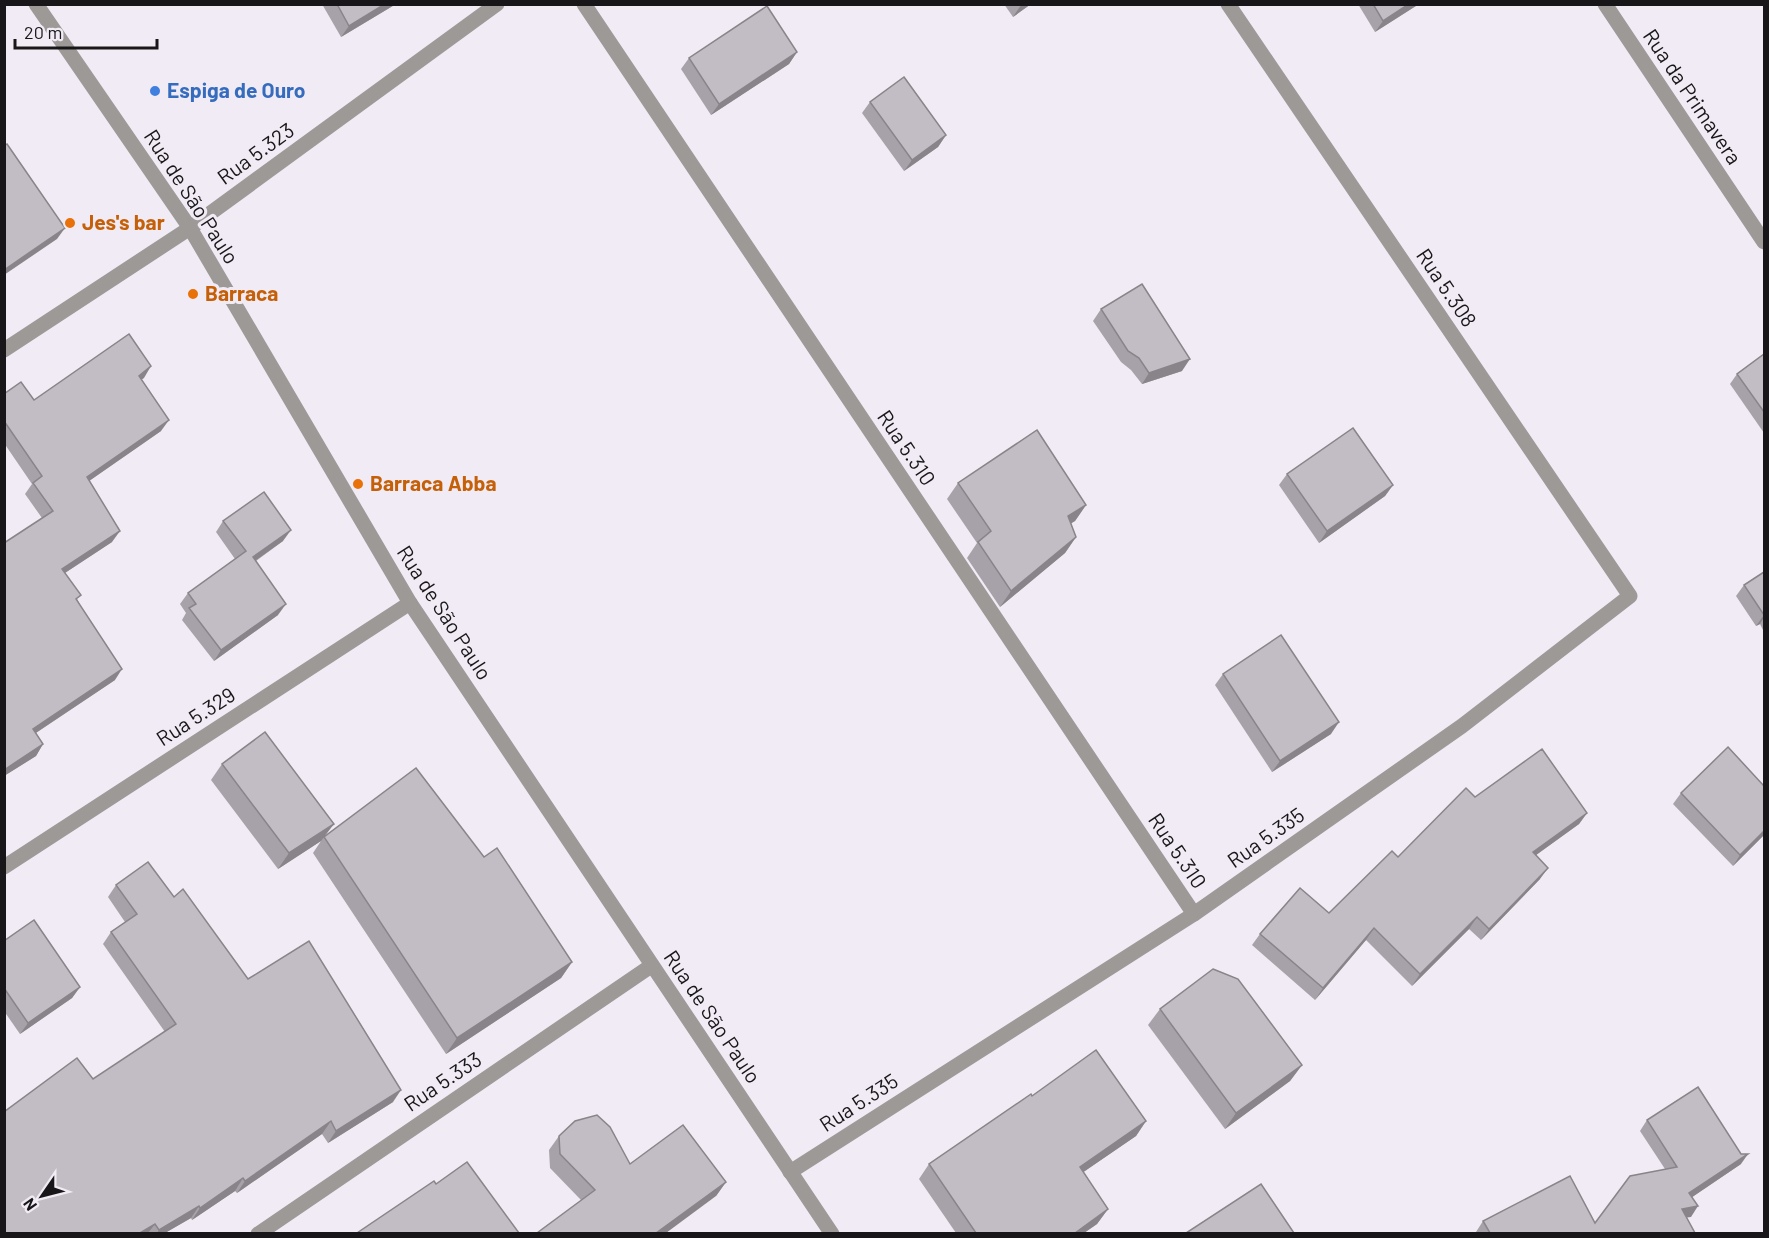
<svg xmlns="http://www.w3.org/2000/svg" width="1769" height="1238" viewBox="0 0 1769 1238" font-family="Barlow,sans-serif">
	<rect width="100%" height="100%" fill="#f0ebf4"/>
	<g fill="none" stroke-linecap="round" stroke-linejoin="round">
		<!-- street -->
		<g stroke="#9d9997" stroke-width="15">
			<path d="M36,4L190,228L410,603L832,1234"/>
			<path d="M584,4L1194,914"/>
			<path d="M1605,4L1764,242"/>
			<path d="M4,350L190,228L497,4"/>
			<path d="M4,867L410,603"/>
			<path d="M790,1172L1194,914L1462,726L1630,596L1228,4"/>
			<path d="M258,1234L651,966"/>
		</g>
	</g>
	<!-- wall -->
	<g fill="#a7a2a9">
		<path d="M322,4H396L341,37Z"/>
		<path d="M1004,4H1031L1013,17Z"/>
		<path d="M1358,4H1419L1375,32Z"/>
		<path d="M797,52L789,64L711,115L681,69L689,58Z"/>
		<path d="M870,102L946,135L938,147L904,171L862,113Z"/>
		<path d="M1101,309L1182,371L1142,384L1131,370L1121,362L1093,321Z"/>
		<path d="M1764,354V433L1730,384L1737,374Z"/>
		<path d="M144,378L141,379L161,431L89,481L112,542L65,573L115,680L36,733L43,744L36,756L4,776V543L42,518L25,494L32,484L4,443V394L34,400Z"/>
		<path d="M1287,474L1393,485L1385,496L1319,543L1279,485Z"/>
		<path d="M958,483L1086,505L1075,521L1071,523L1076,537L1065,553L1000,607L967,558L977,543L947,499Z"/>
		<path d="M223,521L283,541L256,561L278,615L214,661L182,620L186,613L180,604L188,593L235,559L216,532Z"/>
		<path d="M1764,572V632L1760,624L1756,626L1736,596L1744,585Z"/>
		<path d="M1223,674L1331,734L1272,772L1215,685Z"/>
		<path d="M222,764L326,836L484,857L572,962L561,978L446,1054L313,853L321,841L278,869L211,780Z"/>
		<path d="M1681,793L1764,835L1733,866L1673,804Z"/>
		<path d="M1475,797L1587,813L1579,824L1536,855L1540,879L1481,940L1469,929L1412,986L1366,940L1315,1000L1252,945L1260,934L1329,913Z"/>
		<path d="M116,885L174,897L248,979L393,1102L328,1143L322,1134L237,1193L235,1191L192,1220L191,1218L165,1233H4L93,1079L165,1032L103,944L111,932L125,922L108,897Z"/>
		<path d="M4,941L80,987L72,998L20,1034L4,1011Z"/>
		<path d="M1160,1009L1302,1065L1290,1081L1225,1129L1148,1025Z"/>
		<path d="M1032,1096L1146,1121L1136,1136L1083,1172L1108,1209L1097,1224L1084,1233H956L919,1179L929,1164Z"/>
		<path d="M1647,1120L1741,1164L1692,1197L1691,1217H1686L1695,1233H1477L1476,1232L1483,1221L1595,1223L1665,1169L1640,1131Z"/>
		<path d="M559,1136L630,1164L726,1182L716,1196L581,1200L550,1168L549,1150Z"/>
	</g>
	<!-- shaded-wall -->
	<g fill="#888489">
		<path d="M385,4H396L341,37L349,26Z"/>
		<path d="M1022,4H1031L1013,17L1021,5Z"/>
		<path d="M1409,4H1419L1375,32L1383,21Z"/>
		<path d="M797,52L789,64L711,115L719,104Z"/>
		<path d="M946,135L938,147L904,171L912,160Z"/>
		<path d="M65,228L57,239L4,275V270Z"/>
		<path d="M1190,359L1182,371L1142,384L1149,373Z"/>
		<path d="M151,366L144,378L131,387L139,376Z"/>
		<path d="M169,420L161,431L79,488L87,477Z"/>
		<path d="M1393,485L1385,496L1319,543L1327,531Z"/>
		<path d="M1086,505L1075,521L1057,532L1068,516Z"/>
		<path d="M291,530L283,541L245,568L253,557Z"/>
		<path d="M120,531L112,542L54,580L62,569Z"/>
		<path d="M1076,537L1065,553L1000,607L1011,591Z"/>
		<path d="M286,604L278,615L214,661L221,650Z"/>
		<path d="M1764,615V617L1760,624L1756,626Z"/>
		<path d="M122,669L115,680L25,740L33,729Z"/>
		<path d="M1339,722L1331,734L1272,772L1280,761Z"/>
		<path d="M43,744L36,756L4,776V770Z"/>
		<path d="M1587,813L1579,824L1525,863L1533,852Z"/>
		<path d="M334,824L321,841L278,869L289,853Z"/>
		<path d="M1764,831V835L1733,866L1740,855Z"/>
		<path d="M1548,868L1540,879L1481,940L1489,929Z"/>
		<path d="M1477,917L1469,929L1412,986L1420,974Z"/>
		<path d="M1374,928L1366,940L1315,1000L1323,988Z"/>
		<path d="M572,962L561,978L446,1054L457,1038Z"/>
		<path d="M80,987L72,998L20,1034L28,1023Z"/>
		<path d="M1302,1065L1290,1081L1225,1129L1236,1113Z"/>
		<path d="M401,1090L393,1102L328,1143L336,1131Z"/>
		<path d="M331,1121L322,1134L237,1193L245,1181Z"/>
		<path d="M1146,1121L1136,1136L1069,1182L1080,1167Z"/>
		<path d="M1748,1154L1741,1164L1682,1204L1689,1193Z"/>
		<path d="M243,1178L235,1191L192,1220L200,1208Z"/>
		<path d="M726,1182L716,1196L666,1233H656Z"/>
		<path d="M199,1206L191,1218L165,1233H157L159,1230Z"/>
		<path d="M1698,1206L1691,1217L1675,1219L1682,1209Z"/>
		<path d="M1108,1209L1097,1224L1084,1233H1075Z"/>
		<path d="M155,1224L148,1233H140Z"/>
	</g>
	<!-- building -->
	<g fill="#c2bcc4" stroke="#888489" stroke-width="1.5">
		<path d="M337,4H385L349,26Z"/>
		<path d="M1373,4H1409L1383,21Z"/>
		<path d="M767,6L797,52L719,104L689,58Z"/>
		<path d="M904,77L946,135L912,160L870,102Z"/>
		<path d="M7,144L65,228L4,270V146Z"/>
		<path d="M1142,284L1190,359L1149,373L1139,358L1128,351L1101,309Z"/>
		<path d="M129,334L151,366L139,376L169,420L87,477L120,531L62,569L81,595L76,599L122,669L33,729L43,744L4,770V543L53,511L33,483L42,476L4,421V394L21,382L34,400Z"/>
		<path d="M1764,354V412L1737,374Z"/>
		<path d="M1353,428L1393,485L1327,531L1287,474Z"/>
		<path d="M1037,430L1086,505L1068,516L1076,537L1011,591L978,542L991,531L958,483Z"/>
		<path d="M264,492L291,530L253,557L286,604L221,650L189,608L196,604L188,593L246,551L223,521Z"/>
		<path d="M1764,572V615L1744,585Z"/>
		<path d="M1281,635L1339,722L1280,761L1223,674Z"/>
		<path d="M265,732L334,824L289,853L222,764Z"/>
		<path d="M1728,747L1764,786V831L1740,855L1681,793Z"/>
		<path d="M1542,749L1587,813L1533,852L1548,868L1489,929L1477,917L1420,974L1374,928L1323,988L1260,934L1300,888L1329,913L1392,851L1398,857L1466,788L1475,797Z"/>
		<path d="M416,768L484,857L497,848L572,962L457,1038L324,837Z"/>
		<path d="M148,862L174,897L183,889L248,979L309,941L401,1090L336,1131L331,1121L245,1181L243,1178L200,1208L199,1206L159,1230L155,1224L140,1233H4V1112L77,1058L93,1079L176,1024L111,932L137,914L116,885Z"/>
		<path d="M34,920L80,987L28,1023L4,988V941Z"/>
		<path d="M1213,969L1238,979L1302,1065L1236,1113L1160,1009Z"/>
		<path d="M1096,1050L1146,1121L1080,1167L1108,1209L1075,1233H976L929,1164L1031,1094L1032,1096Z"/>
		<path d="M1698,1087L1741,1154H1748L1689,1193L1698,1206L1682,1209L1695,1233H1490L1483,1221L1570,1176L1595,1223L1630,1176L1677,1167L1647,1120Z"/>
		<path d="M597,1115L610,1127L630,1164L683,1125L726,1182L656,1233H537L595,1190L560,1154L559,1136L575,1121Z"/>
		<path d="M467,1162L519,1233H357L434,1181L436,1184Z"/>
		<path d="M1261,1184L1294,1233H1186Z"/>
	</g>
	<!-- markers -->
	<circle fill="#3f7fe0" stroke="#f0ebf4" stroke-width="2" cx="155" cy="91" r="6"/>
	<g fill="#e8710a" stroke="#f0ebf4" stroke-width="2">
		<circle cx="70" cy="223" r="6"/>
		<circle cx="193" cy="294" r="6"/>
		<circle cx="358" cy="484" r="6"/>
	</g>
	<g text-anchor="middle" stroke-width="6" stroke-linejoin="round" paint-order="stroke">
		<!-- shop labels -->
		<g font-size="21" font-weight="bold" fill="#366cbe" stroke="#f0ebf4" text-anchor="start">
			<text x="167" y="98">Espiga de Ouro</text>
		</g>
		<!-- street labels -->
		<g font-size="21" fill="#181619" stroke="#f0ebf4">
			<text transform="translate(1692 97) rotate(56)" y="7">Rua da Primavera</text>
			<text transform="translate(256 154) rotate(-36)" y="7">Rua 5.323</text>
			<text transform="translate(191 197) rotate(57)" y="7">Rua de São Paulo</text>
			<text transform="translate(1446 288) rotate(56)" y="7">Rua 5.308</text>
			<text transform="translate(906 448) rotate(56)" y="7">Rua 5.310</text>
			<text transform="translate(444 613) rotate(57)" y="7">Rua de São Paulo</text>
			<text transform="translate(196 717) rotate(-33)" y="7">Rua 5.329</text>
			<text transform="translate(1266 838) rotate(-35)" y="7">Rua 5.335</text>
			<text transform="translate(1177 851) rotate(56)" y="7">Rua 5.310</text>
			<text transform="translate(712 1017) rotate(56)" y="7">Rua de São Paulo</text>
			<text transform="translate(443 1082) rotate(-34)" y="7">Rua 5.333</text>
			<text transform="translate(859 1103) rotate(-33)" y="7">Rua 5.335</text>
		</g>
		<!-- food labels -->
		<g font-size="21" font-weight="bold" fill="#c56008" stroke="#f0ebf4" text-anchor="start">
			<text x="82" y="230">Jes's bar</text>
			<text x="205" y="301">Barraca</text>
			<text x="370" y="491">Barraca Abba</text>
		</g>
	</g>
	<!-- border -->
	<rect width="1769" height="1238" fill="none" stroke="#181619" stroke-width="12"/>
	<!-- north arrow -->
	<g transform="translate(42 1196) rotate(235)" stroke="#f0ebf4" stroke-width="4.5" paint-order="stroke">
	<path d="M0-4.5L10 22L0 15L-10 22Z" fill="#181619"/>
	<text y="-9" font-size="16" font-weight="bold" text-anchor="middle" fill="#181619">N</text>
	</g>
	<!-- scale -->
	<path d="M15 39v9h142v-9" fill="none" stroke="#181619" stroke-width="3"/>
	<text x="24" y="39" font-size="18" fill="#181619" stroke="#f0ebf4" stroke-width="4.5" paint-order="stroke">20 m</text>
</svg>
